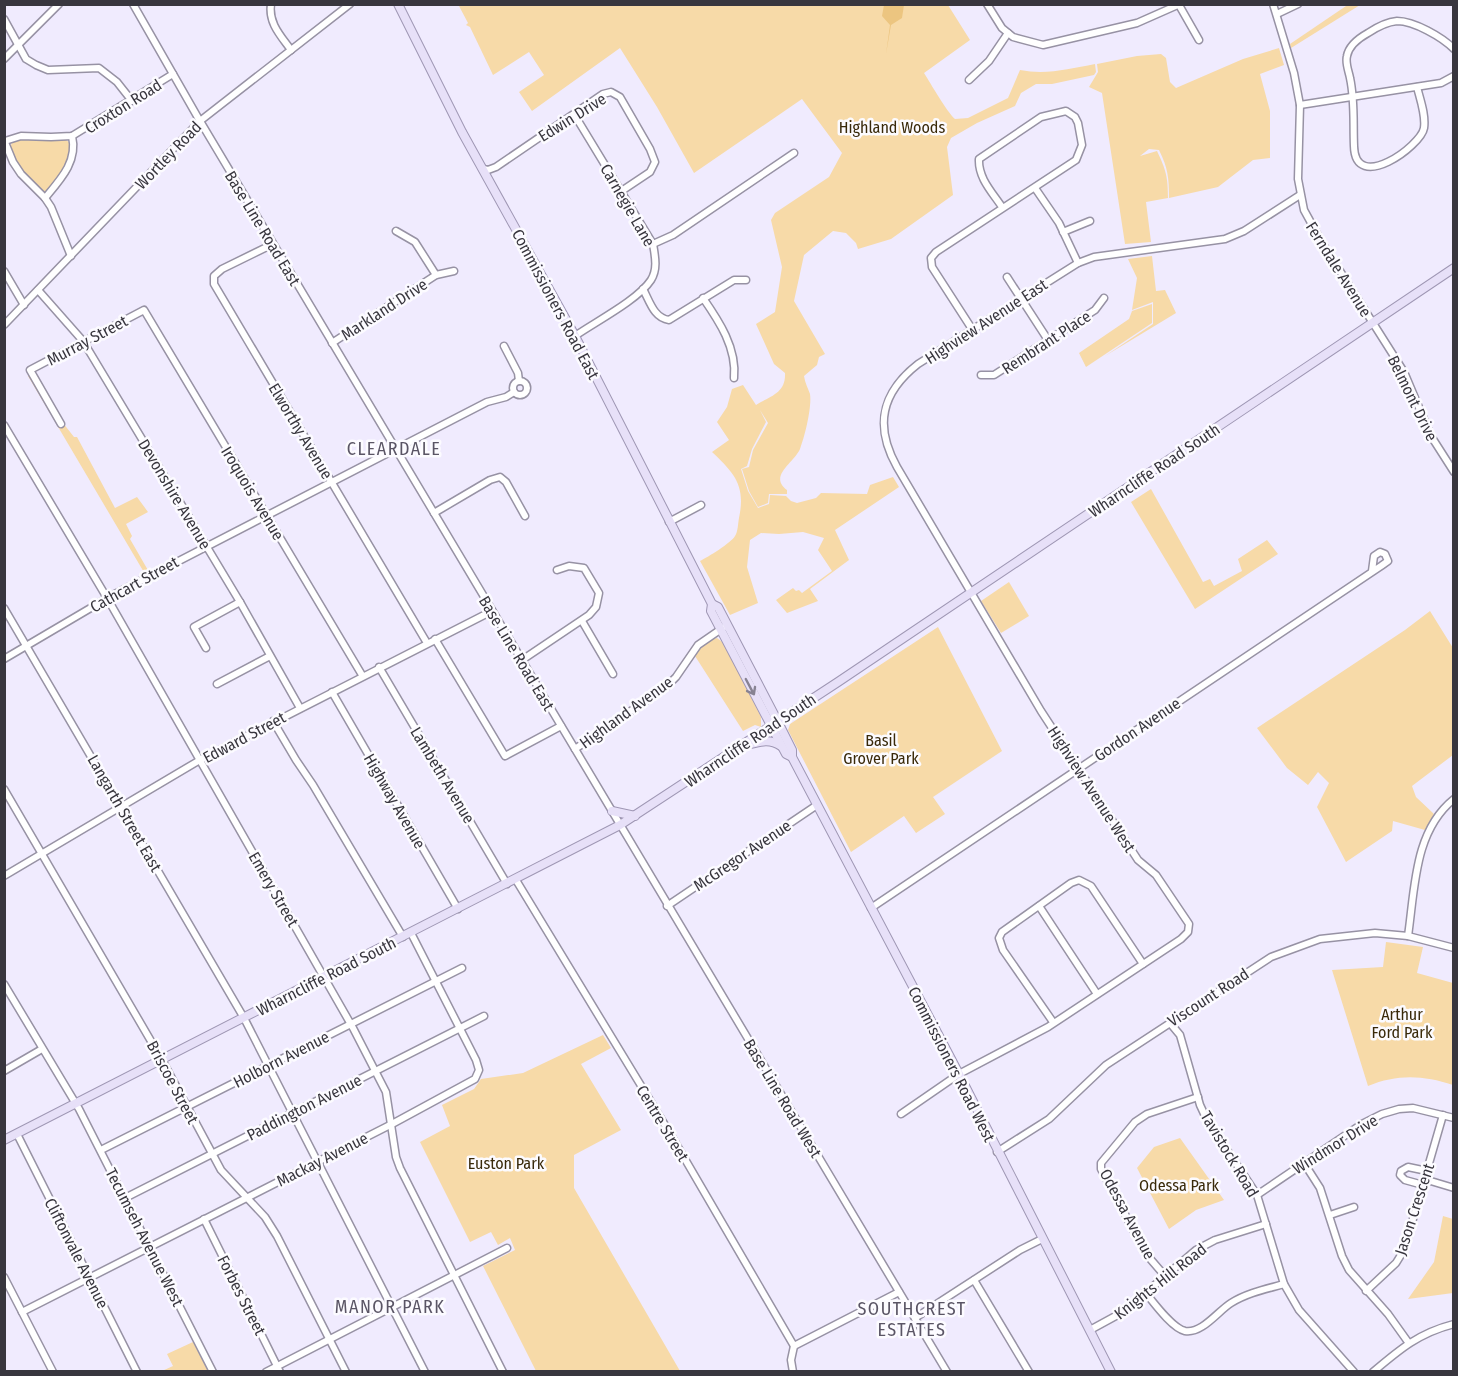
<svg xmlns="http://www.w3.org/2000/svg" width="1458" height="1376" viewBox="0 0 1458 1376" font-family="'Fira Sans Condensed',sans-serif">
	<rect width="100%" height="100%" fill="#f0ebfe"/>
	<!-- green -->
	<g fill="#f7daa8">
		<path d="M462,4L948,5L970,40L924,73C931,84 947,112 955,119L968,118L1008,98L1020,70C1046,75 1069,69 1095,64L1096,72L1094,75L1052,84H1036L1021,93L1015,106L977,123L951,138L947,147L953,195L891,239L858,249L856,243L846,233L833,231L804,255L794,301L825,354L819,357L817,365L804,376C805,383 808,388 810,394C812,407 805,436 800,449C794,463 768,476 787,490V494H769L768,503L758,507L749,491L742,469L749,467L753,450L768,423L760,410L766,422L752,449L747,466L741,469L748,491L758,508L769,504L770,495L786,496L791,501L797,503L816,498L821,493L867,494L870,485L893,477L899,487L835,530L849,560L810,589L818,601L787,613L776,600L793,588L796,591L799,590L802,593L832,571L818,550L824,538L803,532L779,534L761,533L750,540L747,567L758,603L730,615L700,561C708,557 731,543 735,536C738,532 738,523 739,518C746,485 734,473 712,452L729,440L717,422L727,407L732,389L743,385L756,405C771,396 786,393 785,373L774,364L756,324L775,312L782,267L771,220L775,213L829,177L842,153L802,99L694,173L657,107L620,48L532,111L519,92L544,75L529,52L493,75L470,27L466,25L468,23L459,6Z"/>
		<path d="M1349,4L1360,5L1291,48L1290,44Z"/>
		<path d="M1279,48L1284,65L1260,74L1270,111V158L1253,160L1218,187L1169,198C1169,178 1168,168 1159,150L1149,149L1140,156L1157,151C1166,170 1168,177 1168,198L1146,202L1151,242L1125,244L1102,93L1089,87L1098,72L1097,64L1137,56L1161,54L1166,58L1170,82L1176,88L1243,59Z"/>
		<path d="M28,138L48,141L66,140L70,143C70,159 58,181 45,192C28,184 19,165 10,149L12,142Z"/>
		<path d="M1152,256L1156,291L1165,290L1176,313L1105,356L1153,324V302L1132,310L1137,278L1128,259Z"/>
		<path d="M1152,304V323L1086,367L1079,353L1129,319L1132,311Z"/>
		<path d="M35,373L63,423L74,437H77L115,508L137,497L148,512L126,524L132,536L130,539L149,572L145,574L28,376Z"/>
		<path d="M1151,489L1203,582L1210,579L1214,586L1242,571L1238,559L1267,540L1278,554L1195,609L1131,502Z"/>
		<path d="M1009,582L1029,616L1001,633L981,601Z"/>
		<path d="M1430,611L1453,648V755L1412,786L1416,797L1434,814L1425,830L1393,821L1392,831L1346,862L1317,807L1329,783L1318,772L1308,785L1287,768L1257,728L1405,630Z"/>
		<path d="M938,627L1002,751L933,797L945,814L916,833L904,816L851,852L788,730L790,724Z"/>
		<path d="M717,638L725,644L761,717V727L755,725L743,731L695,656C700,648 708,640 717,638Z"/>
		<path d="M1386,942L1423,947L1417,973L1453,983V1085C1423,1075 1397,1074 1368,1086L1332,970L1383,967Z"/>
		<path d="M603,1035L611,1048L581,1064L621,1130L574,1155V1188L680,1371H536L483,1266L515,1250L510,1238L498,1245L491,1232L470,1242L420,1142L450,1126L442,1105L474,1089L481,1079L523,1073Z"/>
		<path d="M1180,1138L1224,1200L1196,1210L1169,1229L1137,1168L1154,1147Z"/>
		<path d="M1443,1216L1453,1219V1293L1408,1299L1434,1262Z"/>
		<path d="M193,1342L208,1371H162L173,1366L167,1354Z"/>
	</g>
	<!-- water -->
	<path fill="#ecc580" d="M884,5H904L902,18L891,25L886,54L890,25L882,16Z"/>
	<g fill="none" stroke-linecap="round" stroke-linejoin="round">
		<defs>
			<g id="minor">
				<path d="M133,4L197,116L947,1372"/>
				<path d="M271,4C268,23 281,36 291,50"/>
				<path d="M987,4L1002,28L1013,37L1043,45L1137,23L1180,4"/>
				<path d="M1273,4L1294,73L1300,105L1298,179L1304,210L1321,241L1404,372L1431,436L1454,472"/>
				<path d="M1179,5L1199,40"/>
				<path d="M1277,14L1298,4"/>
				<path d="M4,19L26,59L36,65L48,70L99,68L117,82L132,101"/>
				<path d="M4,59L59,4"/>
				<path d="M969,80L989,61L1008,33"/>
				<path d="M1417,87C1420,99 1426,115 1424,128C1421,146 1355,194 1354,146C1353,123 1355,101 1350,78C1349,72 1345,63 1347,56C1349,45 1359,38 1368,33C1377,27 1386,22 1397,21C1414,21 1442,37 1454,49"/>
				<path d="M1300,105L1441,83L1454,76"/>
				<path d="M574,114L653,244C655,256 658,269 651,280C638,300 595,322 575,336"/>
				<path d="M4,140L13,162L21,174L45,198L51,207L71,256"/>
				<path d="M5,141L21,136L51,137L72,136L173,74"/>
				<path d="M483,169L488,170L496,167L603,94L611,92L620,97L650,149L655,162L650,172L620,192"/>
				<path d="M1035,188L1059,223L1078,263"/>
				<path d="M45,198C61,179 78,161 72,136"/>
				<path d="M396,231L415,242L436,275"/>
				<path d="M1063,232L1090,221"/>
				<path d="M273,244L222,269L214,276V284L427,643"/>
				<path d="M653,244L673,235L794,153"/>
				<path d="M4,271L24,305"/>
				<path d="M1007,277L1048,340"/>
				<path d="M643,289C650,302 654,318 669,320L734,280H746"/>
				<path d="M38,290L83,341L240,602L300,708"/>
				<path d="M703,298C719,321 737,348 734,378"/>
				<path d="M4,325L200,121L350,4"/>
				<path d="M972,329L932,267L931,258L936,252L1076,160L1082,145L1078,123L1075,117L1066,111L1041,117L979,159C978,178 992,192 1002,207"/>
				<path d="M332,343L436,275L454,271"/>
				<path d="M504,346L518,373L519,381"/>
				<path d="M981,375H994L1095,310L1104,298"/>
				<circle cx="520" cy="388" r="7"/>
				<path d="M61,424L30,370L144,310L362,675"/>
				<path d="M4,425L110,603L353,1028L386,1092L396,1157L400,1168L503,1372"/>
				<path d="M434,513L490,480L500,477L506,482L525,516"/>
				<path d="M669,522L701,505"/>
				<path d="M4,608L244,1018L425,1372"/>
				<path d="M582,621L613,674"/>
				<path d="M435,639L505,756L561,726"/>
				<path d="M206,648L194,627L240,602"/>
				<path d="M4,659L111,596L487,402L506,397L514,392"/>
				<path d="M522,660L589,615L596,607L599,593L584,568L569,566L557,570"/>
				<path d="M379,667L507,884"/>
				<path d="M217,684L270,656"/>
				<path d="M332,692L458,909"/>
				<path d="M273,721L296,760L313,785L403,937"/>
				<path d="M575,749L666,687L676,677L698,645L727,625"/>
				<path d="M4,789L162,1060L221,1170L265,1217L277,1236L346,1372"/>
				<path d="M4,876L200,760L492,611"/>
				<path d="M516,880L668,1130L794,1346L791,1360L793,1372"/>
				<path d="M667,906L817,805"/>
				<path d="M1039,906L1097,994"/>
				<path d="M871,908L1381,566L1388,561L1385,554L1380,552L1374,556L1372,571"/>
				<path d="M1408,936C1415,888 1414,831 1454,799"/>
				<path d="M4,984L79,1109L213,1372"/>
				<path d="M1053,1022L1003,950L999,938L1002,932L1071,883L1079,880L1091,886L1143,964"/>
				<path d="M1170,1023L1180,1035L1200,1105L1207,1120L1257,1195L1284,1284L1299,1310L1354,1372"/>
				<path d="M4,1071L42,1049"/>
				<path d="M901,1114L959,1074L1048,1027L1181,939L1188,932L1189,924L1156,875L1138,860L1041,711L897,467C874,426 881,393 918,364L1078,263L1094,257L1225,239L1244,231L1300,195"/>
				<path d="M17,1134L137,1372"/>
				<path d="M101,1150L462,968"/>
				<path d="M997,1152L1049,1119L1106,1065L1271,957L1320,939L1375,933L1408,936L1454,948"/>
				<path d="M1304,1163L1320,1188L1342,1256L1349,1270L1388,1314L1408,1342"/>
				<path d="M1424,1179L1454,1188"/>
				<path d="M1423,1185L1405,1180L1400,1175L1401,1171L1408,1167L1427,1171"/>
				<path d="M1257,1195L1362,1124L1382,1114L1399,1109L1413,1108L1454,1118"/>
				<path d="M125,1198L484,1016"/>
				<path d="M1330,1215L1354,1207"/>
				<path d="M204,1219L280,1372"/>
				<path d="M1165,1276L1146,1254L1101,1169V1163L1135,1122L1147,1114L1198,1097"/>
				<path d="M4,1277L53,1372"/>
				<path d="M974,1280L1029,1372"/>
				<path d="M1366,1291L1396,1263L1404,1250L1443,1115"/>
				<path d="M1145,1292C1154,1303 1172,1328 1185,1331C1202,1334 1218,1311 1231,1303C1247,1293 1266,1289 1284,1284"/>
				<path d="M22,1312L392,1124L475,1079L479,1070L476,1060L411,933"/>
				<path d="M915,1318L1020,1250L1042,1239"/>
				<path d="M1090,1330L1123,1312L1196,1250L1215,1240L1266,1224"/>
				<path d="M794,1346L899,1292"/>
				<path d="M266,1372L507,1248"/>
				<path d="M1373,1372C1400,1349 1419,1333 1454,1324"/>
			</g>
			<g id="major">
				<path d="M398,4L462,132L575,336L712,604L718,607L778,722L792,750V757L959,1074L1111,1372"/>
				<path d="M712,604L711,611L786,754L792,757"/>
				<path d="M747,745C759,742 769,738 781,746"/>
				<path d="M612,811L635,816"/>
				<path d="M4,1140L620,825L838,682L1454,268"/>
			</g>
		</defs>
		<!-- minor casing -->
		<use href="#minor" stroke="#9792a4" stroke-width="9"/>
		<!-- major casing -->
		<use href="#major" stroke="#9f97b4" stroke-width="10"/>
		<!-- minor -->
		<use href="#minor" stroke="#fff" stroke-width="6"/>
		<!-- major -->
		<use href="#major" stroke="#e7e0f8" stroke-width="8"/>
	</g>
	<!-- one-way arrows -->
	<defs><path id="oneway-shaft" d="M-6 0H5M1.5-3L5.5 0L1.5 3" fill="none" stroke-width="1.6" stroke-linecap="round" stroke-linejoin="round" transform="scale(1.5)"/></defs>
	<use stroke="#878292" href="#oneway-shaft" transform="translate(750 687) rotate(62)"/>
	<g text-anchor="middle" stroke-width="5" stroke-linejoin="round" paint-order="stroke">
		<!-- street labels -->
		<g font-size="16" fill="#38363e" stroke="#fcfbff">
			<text transform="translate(123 106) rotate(-32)" y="6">Croxton Road</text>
			<text transform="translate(572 117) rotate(-32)" y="6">Edwin Drive</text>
			<text transform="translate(168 155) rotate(-46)" y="6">Wortley Road</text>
			<text transform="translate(628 205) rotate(60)" y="6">Carnegie Lane</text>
			<text transform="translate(263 228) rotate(59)" y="6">Base Line Road East</text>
			<text transform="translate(1339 269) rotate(58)" y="6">Ferndale Avenue</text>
			<text transform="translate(556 304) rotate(62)" y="6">Commissioners Road East</text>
			<text transform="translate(384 309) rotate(-33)" y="6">Markland Drive</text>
			<text transform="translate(986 321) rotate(-33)" y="6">Highview Avenue East</text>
			<text transform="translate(87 340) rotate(-28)" y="6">Murray Street</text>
			<text transform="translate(1046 342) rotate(-33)" y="6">Rembrant Place</text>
			<text transform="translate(1413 398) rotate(64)" y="6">Belmont Drive</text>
			<text transform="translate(301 431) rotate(59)" y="6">Elworthy Avenue</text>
			<text transform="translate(1154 470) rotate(-34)" y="6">Wharncliffe Road South</text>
			<text transform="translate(253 493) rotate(59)" y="6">Iroquois Avenue</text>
			<text transform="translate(175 494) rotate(59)" y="6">Devonshire Avenue</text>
			<text transform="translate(134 584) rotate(-29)" y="6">Cathcart Street</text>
			<text transform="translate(517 653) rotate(59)" y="6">Base Line Road East</text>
			<text transform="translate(626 712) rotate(-36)" y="6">Highland Avenue</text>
			<text transform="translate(1137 729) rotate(-34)" y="6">Gordon Avenue</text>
			<text transform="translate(244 737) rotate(-28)" y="6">Edward Street</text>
			<text transform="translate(750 740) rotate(-34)" y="6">Wharncliffe Road South</text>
			<text transform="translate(443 775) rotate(59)" y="6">Lambeth Avenue</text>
			<text transform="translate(1092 789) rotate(57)" y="6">Highview Avenue West</text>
			<text transform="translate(395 801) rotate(60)" y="6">Highway Avenue</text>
			<text transform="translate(125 813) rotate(60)" y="6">Langarth Street East</text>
			<text transform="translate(742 855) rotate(-34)" y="6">McGregor Avenue</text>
			<text transform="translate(274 889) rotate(60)" y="6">Emery Street</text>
			<text transform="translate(326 976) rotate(-27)" y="6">Wharncliffe Road South</text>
			<text transform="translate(1208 997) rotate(-33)" y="6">Viscount Road</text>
			<text transform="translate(281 1059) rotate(-27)" y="6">Holborn Avenue</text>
			<text transform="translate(952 1064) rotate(63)" y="6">Commissioners Road West</text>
			<text transform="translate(173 1082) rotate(62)" y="6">Briscoe Street</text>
			<text transform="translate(783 1098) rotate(59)" y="6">Base Line Road West</text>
			<text transform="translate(304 1107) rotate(-27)" y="6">Paddington Avenue</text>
			<text transform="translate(663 1123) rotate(59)" y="6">Centre Street</text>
			<text transform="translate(1335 1144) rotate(-32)" y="6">Windmor Drive</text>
			<text transform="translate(1230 1154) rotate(59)" y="6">Tavistock Road</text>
			<text transform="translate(322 1159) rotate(-27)" y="6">Mackay Avenue</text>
			<text transform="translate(1414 1209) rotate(-72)" y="6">Jason Crescent</text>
			<text transform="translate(1128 1214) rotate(62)" y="6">Odessa Avenue</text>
			<text transform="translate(145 1237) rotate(63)" y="6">Tecumseh Avenue West</text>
			<text transform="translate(77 1253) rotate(63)" y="6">Cliftonvale Avenue</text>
			<text transform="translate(1160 1281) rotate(-38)" y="6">Knights Hill Road</text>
			<text transform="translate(242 1295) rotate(63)" y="6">Forbes Street</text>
		</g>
		<!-- park labels -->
		<g font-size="16" fill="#392909" stroke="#fcfbff">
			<text x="892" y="133">Highland Woods</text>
			<text x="881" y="746">Basil<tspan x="881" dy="18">Grover Park</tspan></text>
			<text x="1402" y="1020">Arthur<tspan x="1402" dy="18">Ford Park</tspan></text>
			<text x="506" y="1169">Euston Park</text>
			<text x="1179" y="1191">Odessa Park</text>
		</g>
		<!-- neighbourhood labels -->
		<g font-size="18" letter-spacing="1.5" fill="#5a5565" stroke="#fcfbff">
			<text x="394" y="455">CLEARDALE</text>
			<text x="390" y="1313">MANOR PARK</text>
			<text x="912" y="1315">SOUTHCREST<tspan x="912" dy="21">ESTATES</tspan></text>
		</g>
	</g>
	<!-- border -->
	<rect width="1458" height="1376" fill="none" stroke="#38363e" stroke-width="12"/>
</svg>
